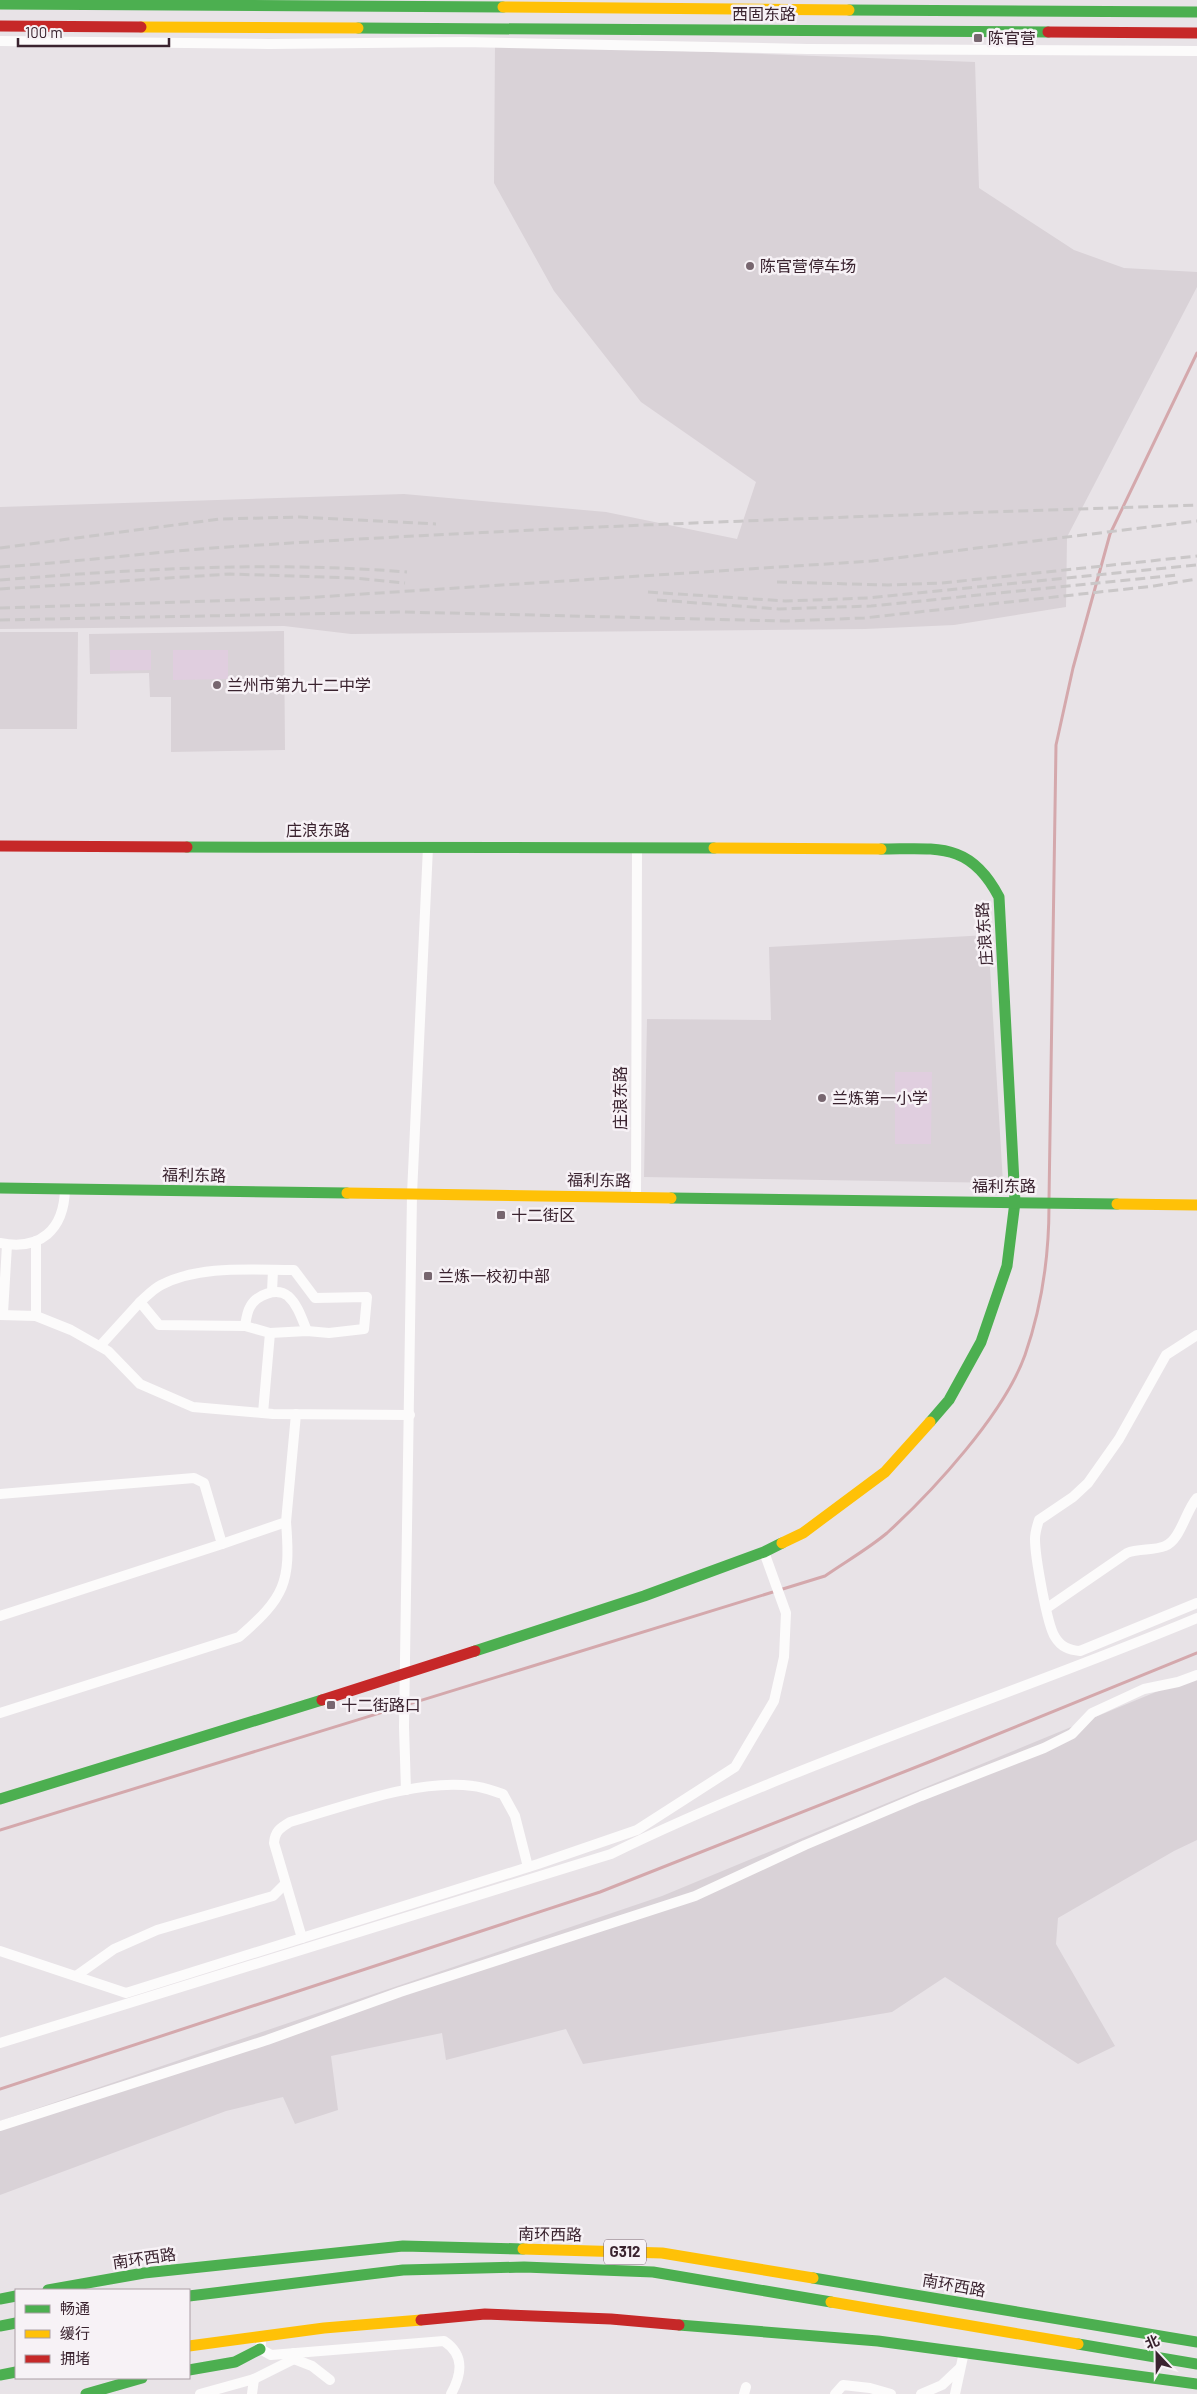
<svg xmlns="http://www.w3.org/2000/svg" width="1197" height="2394" viewBox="0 0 1197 2394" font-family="Barlow,'Noto Sans SC',sans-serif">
	<rect width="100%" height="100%" fill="#e8e3e7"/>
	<!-- built -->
	<g fill="#d9d2d7">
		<path d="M495,44L975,62L979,188L1074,250L1124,268L1197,272V287L1067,537L1066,607L954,625L865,629L351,634L284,626L0,629V507L404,494L606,512L737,539L756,482L641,402L554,291L494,183Z"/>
		<path d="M284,631L285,750L171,752V697H150L149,673L90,674L89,634Z"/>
		<path d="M0,632H78L77,729H0Z"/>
		<path d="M988,935L1003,1183L644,1177L647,1019L771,1020L769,947Z"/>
		<path d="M1197,1675V1840L1174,1851L1058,1918L1056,1944L1115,2046L1078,2064L945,1977L892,2012L583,2064L566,2029L446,2060L442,2033L331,2056L338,2110L295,2124L283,2097L226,2111L0,2195V2121L662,1896Z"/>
	</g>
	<!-- green -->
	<g fill="#e0cedf">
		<path d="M110,650H151V670L110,671Z"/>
		<path d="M173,650H228V679L173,680Z"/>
		<path d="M895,1072H932L931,1144H895Z"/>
	</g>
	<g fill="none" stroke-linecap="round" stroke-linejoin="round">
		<!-- stream -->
		<g stroke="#d4a8ac" stroke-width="3">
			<path d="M1049,1200L1056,745L1073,668L1110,534L1197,353"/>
			<path d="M0,1830L825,1576C845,1562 868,1549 887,1533C933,1491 1004,1414 1025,1355C1042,1306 1049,1258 1049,1206"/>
			<path d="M0,2089L600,1892L934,1760L1197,1653"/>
		</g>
		<!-- street -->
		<g stroke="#fcfbfb" stroke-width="10">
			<path d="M0,41L269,44L463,42L808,49L1197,51"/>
			<path d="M636,1197L637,848"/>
			<path d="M36,1241V1316"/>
			<path d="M0,1243C40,1251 64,1230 65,1189"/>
			<path d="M272,1292L273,1270"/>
			<path d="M140,1302C146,1297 153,1289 161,1285C200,1265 251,1270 294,1270L315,1298L367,1297L364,1329L329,1333L307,1331L270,1333"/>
			<path d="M3,1313L7,1245"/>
			<path d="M0,1315L36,1316L71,1330L108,1351L140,1384L193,1407L273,1414L410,1415"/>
			<path d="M245,1326C246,1320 247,1312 250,1307C256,1295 277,1287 288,1296C298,1305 302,1319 307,1331"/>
			<path d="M1197,1335L1166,1355L1119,1439L1088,1483L1073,1497L1039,1520C1037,1526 1035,1533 1035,1539C1035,1556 1047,1625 1055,1637C1061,1647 1069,1650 1080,1651L1197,1603"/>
			<path d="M100,1346L140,1302L159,1325L245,1326L270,1333L263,1413"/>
			<path d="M0,1494L194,1478L204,1483L222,1544L0,1616"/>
			<path d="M222,1544L286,1522L296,1414"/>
			<path d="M1047,1608L1127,1553C1139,1548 1153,1551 1165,1546C1180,1541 1186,1510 1197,1498"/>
			<path d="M0,1713L239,1637C285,1597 291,1583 286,1522"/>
			<path d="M406,1790L404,1727L412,1194L428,847"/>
			<path d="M302,1938L274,1843C275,1831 280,1828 290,1822C343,1807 418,1778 473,1786C483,1787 493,1791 503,1794L515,1816L528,1867"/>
			<path d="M0,1951L126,1993L538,1864L637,1830L735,1767L774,1701L784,1657L786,1613L764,1552"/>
			<path d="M76,1976L114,1949L157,1930L273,1896L285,1884"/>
			<path d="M0,2043L611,1854C800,1762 1002,1699 1197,1618"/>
			<path d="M0,2126L267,2040L400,1992L695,1896L805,1845L921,1796L1044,1748L1072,1734L1092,1713L1144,1689L1178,1682L1197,1675"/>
			<path d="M261,2343L260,2349L271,2355L444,2341C465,2355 462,2374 451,2394"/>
			<path d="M294,2359L312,2366L330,2380"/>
			<path d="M200,2394L254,2379L294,2359V2353"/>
			<path d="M252,2394L254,2379"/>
			<path d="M744,2394L746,2387"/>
			<path d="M835,2394L843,2385L870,2388L891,2394"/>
			<path d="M921,2394L942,2385L960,2368"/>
			<path d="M955,2394L964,2352"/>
		</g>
		<!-- fast -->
		<g stroke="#4caf50" stroke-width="11">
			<path d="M0,4L503,7"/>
			<path d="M849,10L1197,12"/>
			<path d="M358,28L1048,32"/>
			<path d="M187,847L714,848"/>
			<path d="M881,849C937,849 970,841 999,897L1015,1202L1007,1266L981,1342L949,1400L930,1422"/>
			<path d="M0,1188L347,1193"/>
			<path d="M671,1198L1117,1204"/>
			<path d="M475,1651L644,1596L764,1552L782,1543"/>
			<path d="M0,1799L322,1700"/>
			<path d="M813,2278L1197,2342"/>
			<path d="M48,2290L144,2273L403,2246L523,2249"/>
			<path d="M189,2296L403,2270L524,2267L653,2272L831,2302"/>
			<path d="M0,2299L16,2296"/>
			<path d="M679,2325L878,2341L1197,2384"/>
			<path d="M0,2326L16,2323"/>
			<path d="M1078,2344L1197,2364"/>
			<path d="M189,2370L235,2362L260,2349"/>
			<path d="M0,2375L16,2372"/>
			<path d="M86,2394L142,2378"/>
		</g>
		<!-- slow -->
		<g stroke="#ffc107" stroke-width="11">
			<path d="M503,7L849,10"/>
			<path d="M141,27L358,28"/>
			<path d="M714,848L881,849"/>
			<path d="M347,1193L671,1198"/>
			<path d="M1117,1204L1197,1205"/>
			<path d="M782,1543L803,1533L885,1472L930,1422"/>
			<path d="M523,2249L662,2253L813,2278"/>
			<path d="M831,2302L1078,2344"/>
			<path d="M189,2346L324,2328L421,2320"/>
		</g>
		<!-- jam -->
		<g stroke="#c62828" stroke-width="11">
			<path d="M0,26L141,27"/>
			<path d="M1048,32L1197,33"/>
			<path d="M0,846L187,847"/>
			<path d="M322,1700L475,1651"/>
			<path d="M421,2320L485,2314L611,2319L679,2325"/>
		</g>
		<!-- rail -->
		<g stroke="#cac7c8" stroke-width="3" stroke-dasharray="10 5" stroke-linecap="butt">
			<path d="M0,548L220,519L300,517L436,524"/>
			<path d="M0,567C76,562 152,552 228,547C551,526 874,516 1197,505"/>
			<path d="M0,580C138,569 269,561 407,572"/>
			<path d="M777,582L888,585L942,583L1197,556"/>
			<path d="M0,589L230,574L353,578L405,583"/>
			<path d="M648,592L785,601L868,598L1197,565"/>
			<path d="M657,600L779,609L871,606L1177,575"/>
			<path d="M0,608L302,598L872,561L1197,521"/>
			<path d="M0,620L403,612L786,621L864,618L1154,586L1197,579"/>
		</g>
	</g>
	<!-- markers -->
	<g fill="#77666f" stroke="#f7f2f6" stroke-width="2">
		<rect x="973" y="33" width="10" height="10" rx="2.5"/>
		<circle cx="750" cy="266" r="5"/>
		<circle cx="217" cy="685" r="5"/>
		<circle cx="822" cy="1098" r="5"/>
		<rect x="496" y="1210" width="10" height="10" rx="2.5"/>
		<rect x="423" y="1271" width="10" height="10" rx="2.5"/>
		<rect x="326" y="1700" width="10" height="10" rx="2.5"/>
	</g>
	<g text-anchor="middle" stroke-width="5" stroke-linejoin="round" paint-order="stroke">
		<!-- shield labels -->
		<rect fill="#f7f2f6" stroke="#73616b" stroke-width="1" x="604" y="2239.5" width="42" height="25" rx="4"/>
		<g font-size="15" font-weight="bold" fill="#3a232f">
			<text x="625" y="2257">G312</text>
		</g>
		<!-- street labels -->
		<g font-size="16" fill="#3a232f" stroke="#f7f2f6">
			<text x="764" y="20">西固东路</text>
			<text x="318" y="836">庄浪东路</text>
			<text transform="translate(984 934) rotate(-94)" y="6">庄浪东路</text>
			<text transform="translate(620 1098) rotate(-90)" y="6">庄浪东路</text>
			<text transform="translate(194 1175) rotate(1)" y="6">福利东路</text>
			<text transform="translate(599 1180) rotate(1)" y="6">福利东路</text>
			<text x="1004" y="1192">福利东路</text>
			<text transform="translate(550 2234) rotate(1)" y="6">南环西路</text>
			<text transform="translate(144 2258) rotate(-8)" y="6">南环西路</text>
			<text transform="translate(954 2285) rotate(10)" y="6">南环西路</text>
		</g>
		<!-- poi labels -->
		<g font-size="16" fill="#3a232f" stroke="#f7f2f6" text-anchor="start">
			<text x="988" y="44">陈官营</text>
			<text x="760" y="272">陈官营停车场</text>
			<text x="227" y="691">兰州市第九十二中学</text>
			<text x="832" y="1104">兰炼第一小学</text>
			<text x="511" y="1221">十二街区</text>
			<text x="438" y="1282">兰炼一校初中部</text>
			<text x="341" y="1711">十二街路口</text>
		</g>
	</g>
	<!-- legend -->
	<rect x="15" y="2289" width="175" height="90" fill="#f7f2f6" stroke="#ab9fa6"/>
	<rect x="25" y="2305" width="25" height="8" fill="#4caf50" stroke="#ab9fa6"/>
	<text x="60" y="2314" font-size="15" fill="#3a232f">畅通</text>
	<rect x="25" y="2330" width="25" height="8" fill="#ffc107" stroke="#ab9fa6"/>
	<text x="60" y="2339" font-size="15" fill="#3a232f">缓行</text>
	<rect x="25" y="2355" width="25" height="8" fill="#c62828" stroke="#ab9fa6"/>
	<text x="60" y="2364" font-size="15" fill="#3a232f">拥堵</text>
	<!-- north arrow -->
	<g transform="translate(1157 2354) rotate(338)" stroke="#f7f2f6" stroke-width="4" paint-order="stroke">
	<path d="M0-4L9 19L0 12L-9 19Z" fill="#3a232f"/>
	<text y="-8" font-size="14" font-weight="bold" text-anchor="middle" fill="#3a232f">北</text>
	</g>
	<!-- scale -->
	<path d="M18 38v8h151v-8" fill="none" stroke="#3a232f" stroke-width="2.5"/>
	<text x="25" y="38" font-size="15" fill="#3a232f" stroke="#f7f2f6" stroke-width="4" paint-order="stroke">100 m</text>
</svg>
